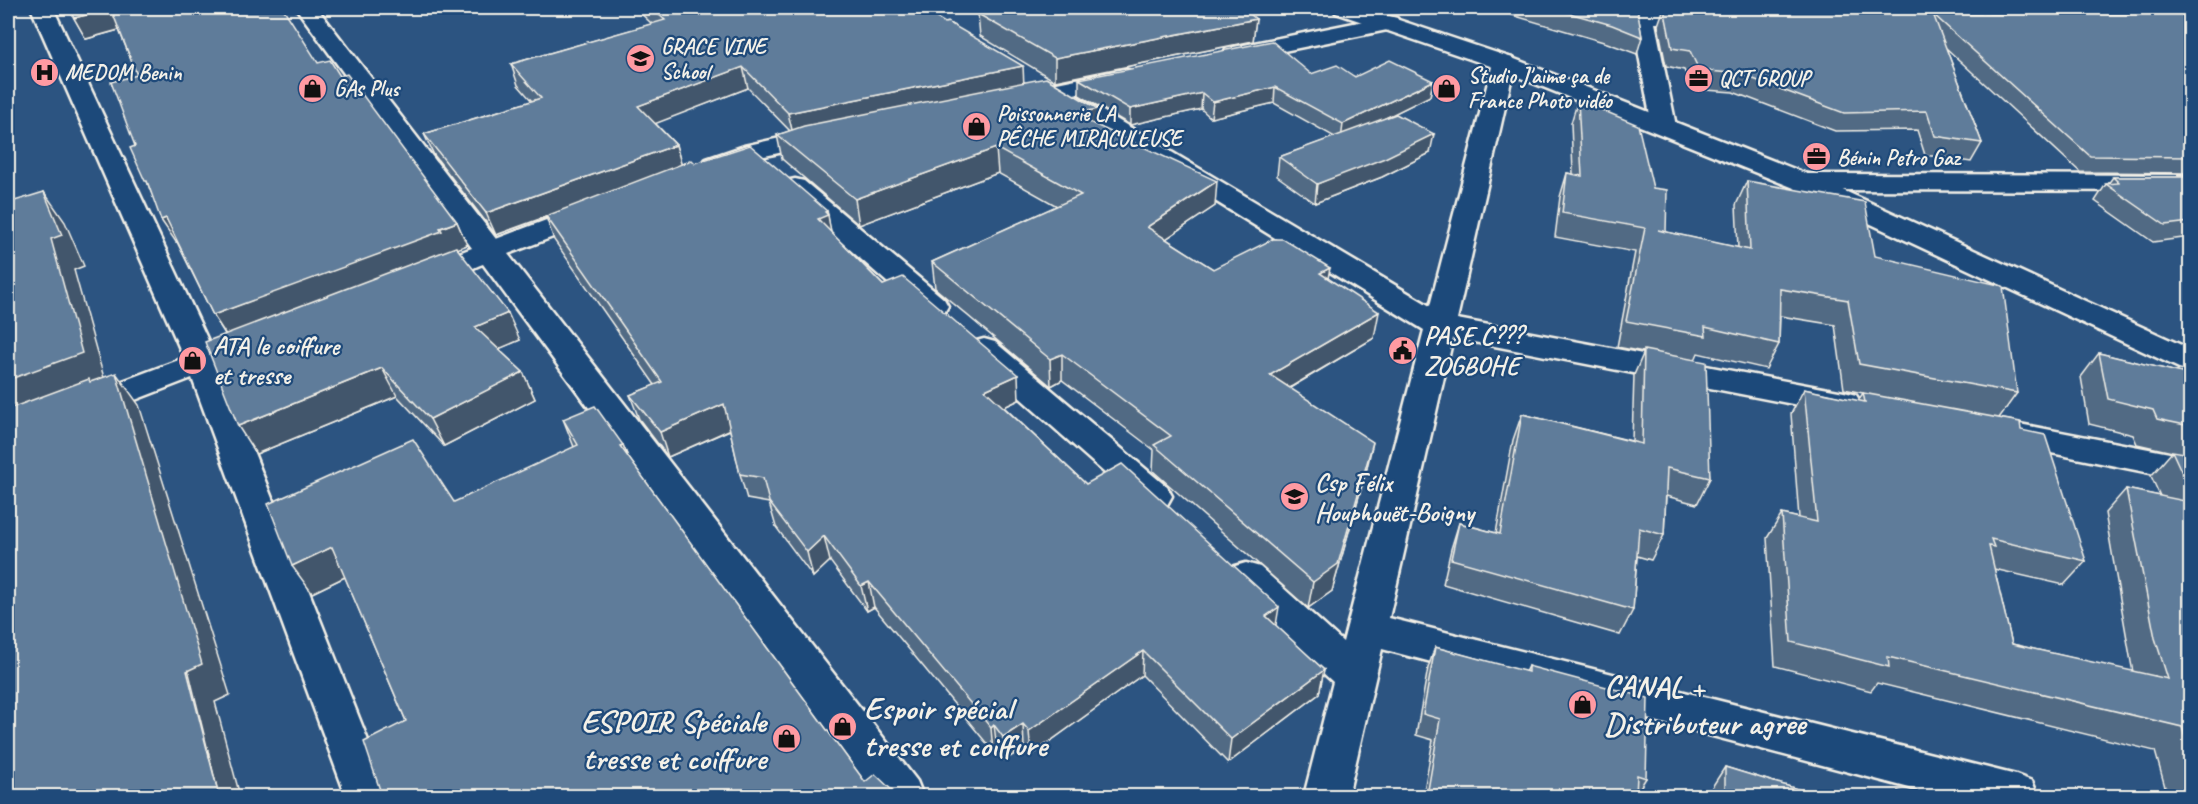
<svg xmlns="http://www.w3.org/2000/svg" width="2198" height="804" viewBox="0 0 2198 804" font-family="Caveat,sans-serif">
	<rect width="100%" height="100%" fill="#2c5481"/>
	<filter id="ink" filterUnits="userSpaceOnUse"><feTurbulence type="fractalNoise" baseFrequency=".0167" numOctaves="2"/><feDisplacementMap in="SourceGraphic" scale="12" xChannelSelector="R" yChannelSelector="G"/><feConvolveMatrix kernelMatrix="1 2 1 2 8 2 1 2 1" color-interpolation-filters="sRGB"/></filter>
	<g filter="url(#ink)">
		<g fill="none" stroke-linecap="round" stroke-linejoin="round">
			<defs>
				<g id="minor">
					<path d="M31,8H53L211,347L252,333L263,336L268,343L263,350L220,367L390,796H346L192,378L8,449V424L184,358Z"/>
					<path d="M296,8H317L496,239L581,207L591,205L601,207L605,213L601,219L508,254L917,781L923,796H875L483,264C462,272 435,289 413,283L408,277L413,271L472,248Z"/>
					<path d="M1627,8H1648L1650,10H1704L1712,11L1715,16L1712,21L1704,22L1655,23L1676,126L1673,131L1664,133L1655,131L1652,126L1632,17Z"/>
					<path d="M2027,8H2047L2056,21L2053,26L2045,28L2037,26Z"/>
					<path d="M1389,16L1397,18L1400,23L1397,28L1234,61L1226,59L1223,54L1226,49L1234,47Z"/>
					<path d="M1504,56L1512,58L1515,63L1457,319L1844,392L1856,395L1861,403L1856,411L1844,414L1453,338L1389,618L2016,775L2032,781L2038,796H1940L1382,649L1348,796H1304L1333,682L1232,589L1227,578L1232,567L1246,563L1260,567L1343,642L1424,330L1050,99L1019,105L1011,103L1007,98L1011,93L1019,91L1124,69L1132,71L1136,76L1132,81L1074,94L1430,306L1493,63L1496,58Z"/>
					<path d="M821,129L830,132L834,137L830,142L760,157L715,173L706,171L702,165L706,159L744,146Z"/>
					<path d="M1803,174L2190,175V191L1803,190L1794,188L1790,182L1794,176Z"/>
					<path d="M795,179L804,181L944,299L948,306L944,313L933,315L922,313L786,193L782,187L786,181Z"/>
					<path d="M984,339L995,342L1167,487L1172,496L1167,505L1154,509L1141,505L973,356L968,349L973,342Z"/>
					<path d="M2004,421L2190,457V481L1992,441L1987,433L1992,425Z"/>
				</g>
				<path id="tertiary" d="M1333,8H1363L1512,58L1812,176L2190,349V371L2179,368L1794,188L1496,68L1336,13Z"/>
			</defs>
			<!-- minor casing -->
			<use href="#minor" stroke="#f4f1e8" stroke-width="5"/>
			<!-- tertiary casing -->
			<use href="#tertiary" stroke="#f4f1e8" stroke-width="5"/>
			<!-- minor -->
			<use href="#minor" fill="#1f4a7a" fill-rule="evenodd"/>
			<!-- tertiary -->
			<use href="#tertiary" fill="#1f4a7a" fill-rule="evenodd"/>
		</g>
		<!-- wall -->
		<g fill="#516a84" stroke="#f4f1e8" stroke-width="1.5">
			<path d="M635,8H920L1024,82L1098,109V126L1215,206L1166,239L1213,269L1328,278L1374,338L1290,388L1367,468L1332,591L1308,608L1153,471L1154,450L1062,380L1051,386L935,288L932,262L1057,206L998,173L859,225L782,159L777,135L790,131L748,88L655,123L676,145L681,164L695,163L827,211L831,233L883,285L1019,400L1004,407L1086,484L1276,626L1324,670L1319,694L1228,763L1142,675L1031,755L1024,748L1005,760L997,749L993,751L874,607L867,611L830,561L813,577L776,527L769,503L747,499L740,474L730,430L668,457L639,419L630,395L655,385L554,240L546,217L496,235L434,155L424,134L532,101L518,85L511,64L652,24Z"/>
			<path d="M1488,8H1637L1642,37L1637,54L1607,43Z"/>
			<path d="M1664,8L1933,14H2190V173L2080,172L1946,48L1982,143L1971,162L1925,155L1917,130L1835,131L1733,92L1692,89L1684,70L1666,66L1658,25Z"/>
			<path d="M1752,8H1906L1905,10Z"/>
			<path d="M2067,8H2190V12L2068,11Z"/>
			<path d="M978,14L1256,19L1253,41L1055,81L980,36Z"/>
			<path d="M74,18L318,63L340,76L457,222L467,245L457,248L520,340L498,349L523,372L535,399L444,446L397,396L256,454L225,334L213,315L177,242H176L150,190L135,146L137,75L119,30L86,39Z"/>
			<path d="M1311,74L1433,81L1430,96L1387,117L1430,153L1382,177L1315,203L1277,176L1279,157L1335,137L1274,103L1211,118L1201,109L1130,125L1079,95V79Z"/>
			<path d="M1578,100L1653,188L1666,232L1738,248L1736,205L1747,181L1875,256L2017,393L1999,418L2021,430L2086,561L2064,585L1994,569L2012,644L2133,672L2131,662L2105,513L2126,489L2160,496L2151,476L2172,452L2137,444L2133,435L2089,424L2081,377L2099,353L2190,375V794L2165,787L2155,751L1877,683L1871,691L1775,666L1767,538L1782,514L1799,518L1791,414L1804,389L1858,401L1863,393L1844,389L1835,325L1780,316L1779,344L1766,369L1698,353L1695,360L1710,478L1697,504L1666,496L1664,535L1651,560L1637,556L1633,610L1620,635L1443,584L1451,549L1459,523L1496,533L1513,440L1522,414L1632,441L1634,375L1644,352L1617,347L1635,252L1555,237L1560,197L1567,173L1573,174L1571,123Z"/>
			<path d="M2113,177H2190V237L2153,242L2095,201L2106,184H2108Z"/>
			<path d="M563,419L623,445L628,457L865,782L898,796L406,721L345,577L312,593L574,447Z"/>
			<path d="M1435,647L1525,672L1528,666L1646,778L1636,794V796H1423L1433,740L1416,735L1428,668Z"/>
			<path d="M1725,767L1820,796H1711L1712,787Z"/>
		</g>
		<!-- shaded-wall -->
		<g fill="#42566c" stroke="#f4f1e8" stroke-width="1.5">
			<path d="M111,9L122,29L86,39L74,18Z"/>
			<path d="M1256,19L1253,41L1055,81V58Z"/>
			<path d="M8,51L11,79L8,80Z"/>
			<path d="M1023,66L1024,87L793,134L788,113Z"/>
			<path d="M743,67L748,88L644,128L638,106Z"/>
			<path d="M1433,81L1430,96L1341,140L1343,124Z"/>
			<path d="M1275,87L1274,103L1211,118L1213,102Z"/>
			<path d="M1202,93L1201,109L1130,125V109Z"/>
			<path d="M1098,109V133L1072,114Z"/>
			<path d="M1434,134L1430,153L1382,177L1315,203L1317,184Z"/>
			<path d="M676,145L682,167L496,235L486,213Z"/>
			<path d="M996,148L998,173L859,225L855,199Z"/>
			<path d="M1217,181L1215,206L1146,252L1147,227Z"/>
			<path d="M44,192L65,222L84,266L74,270L106,385L8,422V380Z"/>
			<path d="M827,211L828,215L832,239L818,219Z"/>
			<path d="M166,218L180,241L176,242L161,220Z"/>
			<path d="M457,222L467,245L228,338L213,315Z"/>
			<path d="M1330,268L1325,294L1320,273Z"/>
			<path d="M1379,312L1374,338L1267,401L1270,375Z"/>
			<path d="M508,313L520,340L487,354L475,327Z"/>
			<path d="M1062,354V380L1051,386L1050,359Z"/>
			<path d="M382,368L397,396L256,454L238,426Z"/>
			<path d="M523,372L535,399L444,446L430,419Z"/>
			<path d="M116,373L139,405L230,695L215,702L240,796H219Z"/>
			<path d="M1018,375L1019,400L987,415L985,390Z"/>
			<path d="M724,404L731,429L668,457L660,432Z"/>
			<path d="M1373,442L1367,468L1332,591L1308,608L1313,582Z"/>
			<path d="M623,445L634,472L620,446Z"/>
			<path d="M824,536L830,561L813,577L807,552Z"/>
			<path d="M332,547L351,574L312,593L292,566Z"/>
			<path d="M869,582L874,607L867,611L861,586Z"/>
			<path d="M1279,607L1275,631L1266,616Z"/>
			<path d="M1143,651L1142,675L1031,755L1029,731Z"/>
			<path d="M1324,670L1319,694L1228,763L1231,739Z"/>
			<path d="M1023,724L1024,748L1005,760L1003,737Z"/>
			<path d="M994,725L997,749L993,751L991,728Z"/>
		</g>
		<!-- building -->
		<g fill="#5e7b9a" stroke="#f4f1e8" stroke-width="1.5">
			<path d="M68,8H283L318,63L330,60L340,76L347,74L457,222L440,228L442,231L213,315L166,218L161,220L147,181H145L130,148L135,146L111,82L137,75L111,9L74,18Z"/>
			<path d="M651,8H920L945,23L948,22L1023,66L788,113L743,67L638,106L676,145L486,213L424,134L541,98L511,64L665,20Z"/>
			<path d="M1004,8H1243L1256,19L1055,58L978,14L1002,9Z"/>
			<path d="M1551,8H1637L1642,37L1612,25Z"/>
			<path d="M1664,8L1932,11L1982,143L1935,136L1927,111L1844,113L1740,74L1699,70L1690,51L1672,48Z"/>
			<path d="M1933,14H2190V157L2090,156Z"/>
			<path d="M1272,41L1311,74L1337,65L1355,77L1390,60L1433,81L1343,124L1275,87L1213,102L1202,93L1130,109L1079,79Z"/>
			<path d="M1046,78L1098,109L1072,114L1217,181L1147,227L1213,269L1273,239H1283L1330,268L1320,273L1379,312L1270,375L1373,442L1338,564L1313,582L1154,445L1171,436L1062,354L1050,359L932,262L1081,195L996,148L855,199L777,135L804,126Z"/>
			<path d="M1578,100L1638,125L1653,188L1667,190L1666,232L1658,230L1750,250L1747,181L1865,202L1875,256L2003,286L2017,393L1859,364L1848,300L1780,289L1779,344L1705,327L1706,336L1626,321L1645,228L1562,213L1567,173L1582,176Z"/>
			<path d="M1396,114L1434,134L1385,158L1317,184L1279,157Z"/>
			<path d="M750,145L827,211L825,212L828,215L818,219L883,285L903,277L1018,375L985,390L1086,484L1122,464L1279,607L1266,616L1324,670L1231,739L1143,651L1029,731L1023,724L1003,737L994,725L991,728L869,582L861,586L824,536L807,552L769,502L763,478L740,474L724,404L660,432L630,395L662,382L546,216L692,160L695,163Z"/>
			<path d="M2113,177H2190V222L2165,225L2106,184L2119,183Z"/>
			<path d="M44,192L62,235L51,239L82,353L8,380V203Z"/>
			<path d="M456,247L508,313L475,327L523,372L430,419L382,368L238,426L205,342Z"/>
			<path d="M1644,350L1706,362L1710,478L1667,468L1664,535L1639,528L1633,610L1451,559L1459,523L1500,534L1522,414L1642,444Z"/>
			<path d="M2099,353L2190,375V426L2157,419L2153,410L2108,399Z"/>
			<path d="M116,373L202,664L187,671L219,796H8V409L89,379L90,382Z"/>
			<path d="M1804,389L1865,402L1863,393L2020,422L2021,430L2045,435L2086,561L1991,539L1994,547L1989,546L2012,644L2168,679L2155,638L2126,489L2190,502V755L2182,727L1888,657L1889,667L1791,642L1782,514L1817,522Z"/>
			<path d="M595,406L623,445L620,446L865,782L875,774L898,796H382L364,742L406,721L332,547L292,566L268,504L413,439L454,502L578,445L563,419Z"/>
			<path d="M2172,451L2190,454V490Z"/>
			<path d="M1435,647L1528,672V666L1648,698L1646,778L1637,775L1636,796H1427L1440,719L1423,714Z"/>
			<path d="M1725,767L1820,796H1725Z"/>
			<path d="M1898,791L1915,796H1899Z"/>
		</g>
	</g>
	<!-- icons -->
	<defs>
		<symbol id="school-disc" viewBox="-11 -11 22 22"><circle r="9.5" fill="#ff9aa2" stroke="#1f4a7a"/><path d="M0-5L7-2L0 1L-7-2ZM-4 1L0 2.5L4 1V4Q0 6-4 4Z" fill="#111"/></symbol>
		<symbol id="hospital-disc" viewBox="-11 -11 22 22"><circle r="9.5" fill="#ff9aa2" stroke="#1f4a7a"/><path d="M-5-5h3v3.5h4V-5h3V5h-3V1.5h-4V5h-3Z" fill="#111"/></symbol>
		<symbol id="office-disc" viewBox="-11 -11 22 22"><circle r="9.5" fill="#ff9aa2" stroke="#1f4a7a"/><path d="M-6-3h4V-5.5h4V-3h4V5H-6ZM-1-4.5V-3h2v-1.5ZM-6 0V1H6V0Z" fill="#111"/></symbol>
		<symbol id="shop-disc" viewBox="-11 -11 22 22"><circle r="9.5" fill="#ff9aa2" stroke="#1f4a7a"/><path d="M-5-2.5h2.3a2.7 3.5 0 0 1 5.4 0H5L5.5 6h-11ZM-1.5-2.5h3a1.5 2.3 0 0 0-3 0Z" fill="#111"/></symbol>
		<symbol id="civic-disc" viewBox="-11 -11 22 22"><circle r="9.5" fill="#ff9aa2" stroke="#1f4a7a"/><path d="M-.6-6.5H3V-4.5H.6V-3L4-1V1h2V6H-6V1h2V-1L-.6-3ZM-1.2 2.5V6h2.4V2.5Z" fill="#111"/></symbol>
	</defs>
	<g fill-rule="evenodd">
		<use href="#school-disc" x="624" y="42" width="33" height="33"/>
		<use href="#hospital-disc" x="28" y="56" width="33" height="33"/>
		<use href="#office-disc" x="1682" y="62" width="33" height="33"/>
		<use href="#shop-disc" x="296" y="72" width="33" height="33"/>
		<use href="#shop-disc" x="1430" y="72" width="33" height="33"/>
		<use href="#shop-disc" x="960" y="110" width="33" height="33"/>
		<use href="#office-disc" x="1800" y="140" width="33" height="33"/>
		<use href="#civic-disc" x="1386" y="334" width="33" height="33"/>
		<use href="#shop-disc" x="176" y="344" width="33" height="33"/>
		<use href="#school-disc" x="1278" y="480" width="33" height="33"/>
		<use href="#shop-disc" x="1566" y="688" width="33" height="33"/>
		<use href="#shop-disc" x="826" y="710" width="33" height="33"/>
		<use href="#shop-disc" x="770" y="722" width="33" height="33"/>
	</g>
	<g text-anchor="middle" stroke-width="4.5" stroke-linejoin="round" paint-order="stroke">
		<!-- far-poi labels -->
		<g font-size="22" font-weight="bold" fill="#f4f1e8" stroke="#1f4a7a" text-anchor="start">
			<text x="661" y="54">GRACE VINE<tspan x="661" dy="25">School</tspan></text>
			<text x="65" y="80">MEDOM Benin</text>
			<text x="1468" y="83">Studio J'aime ça de<tspan x="1468" dy="25">France Photo vidéo</tspan></text>
			<text x="1719" y="86">QCT GROUP</text>
			<text x="334" y="96">GAs Plus</text>
			<text x="997" y="121">Poissonnerie LA<tspan x="997" dy="25">PÊCHE MIRACULEUSE</tspan></text>
			<text x="1837" y="165">Bénin Petro Gaz</text>
		</g>
		<!-- poi labels -->
		<g font-size="26" font-weight="bold" fill="#f4f1e8" stroke="#1f4a7a" text-anchor="start">
			<text x="1424" y="344">PASE C???<tspan x="1424" dy="30">ZOGBOHE</tspan></text>
			<text x="213" y="354">ATA le coiffure<tspan x="213" dy="30">et tresse</tspan></text>
			<text x="1315" y="491">Csp Félix<tspan x="1315" dy="30">Houphouët-Boigny</tspan></text>
		</g>
		<!-- near-poi labels -->
		<g font-size="32" font-weight="bold" fill="#f4f1e8" stroke="#1f4a7a" text-anchor="start">
			<text x="1604" y="697">CANAL +<tspan x="1604" dy="37">Distributeur agree</tspan></text>
			<text x="864" y="719">Espoir spécial<tspan x="864" dy="37">tresse et coiffure</tspan></text>
			<text x="766" y="732" text-anchor="end">ESPOIR Spéciale<tspan x="766" dy="37">tresse et coiffure</tspan></text>
		</g>
	</g>
	<!-- margin -->
	<rect width="2198" height="804" fill="none" stroke="#1f4a7a" stroke-width="30"/>
	<rect x="15" y="15" width="2168" height="774" fill="none" stroke="#f4f1e8" stroke-width="2" filter="url(#ink)"/>
</svg>
